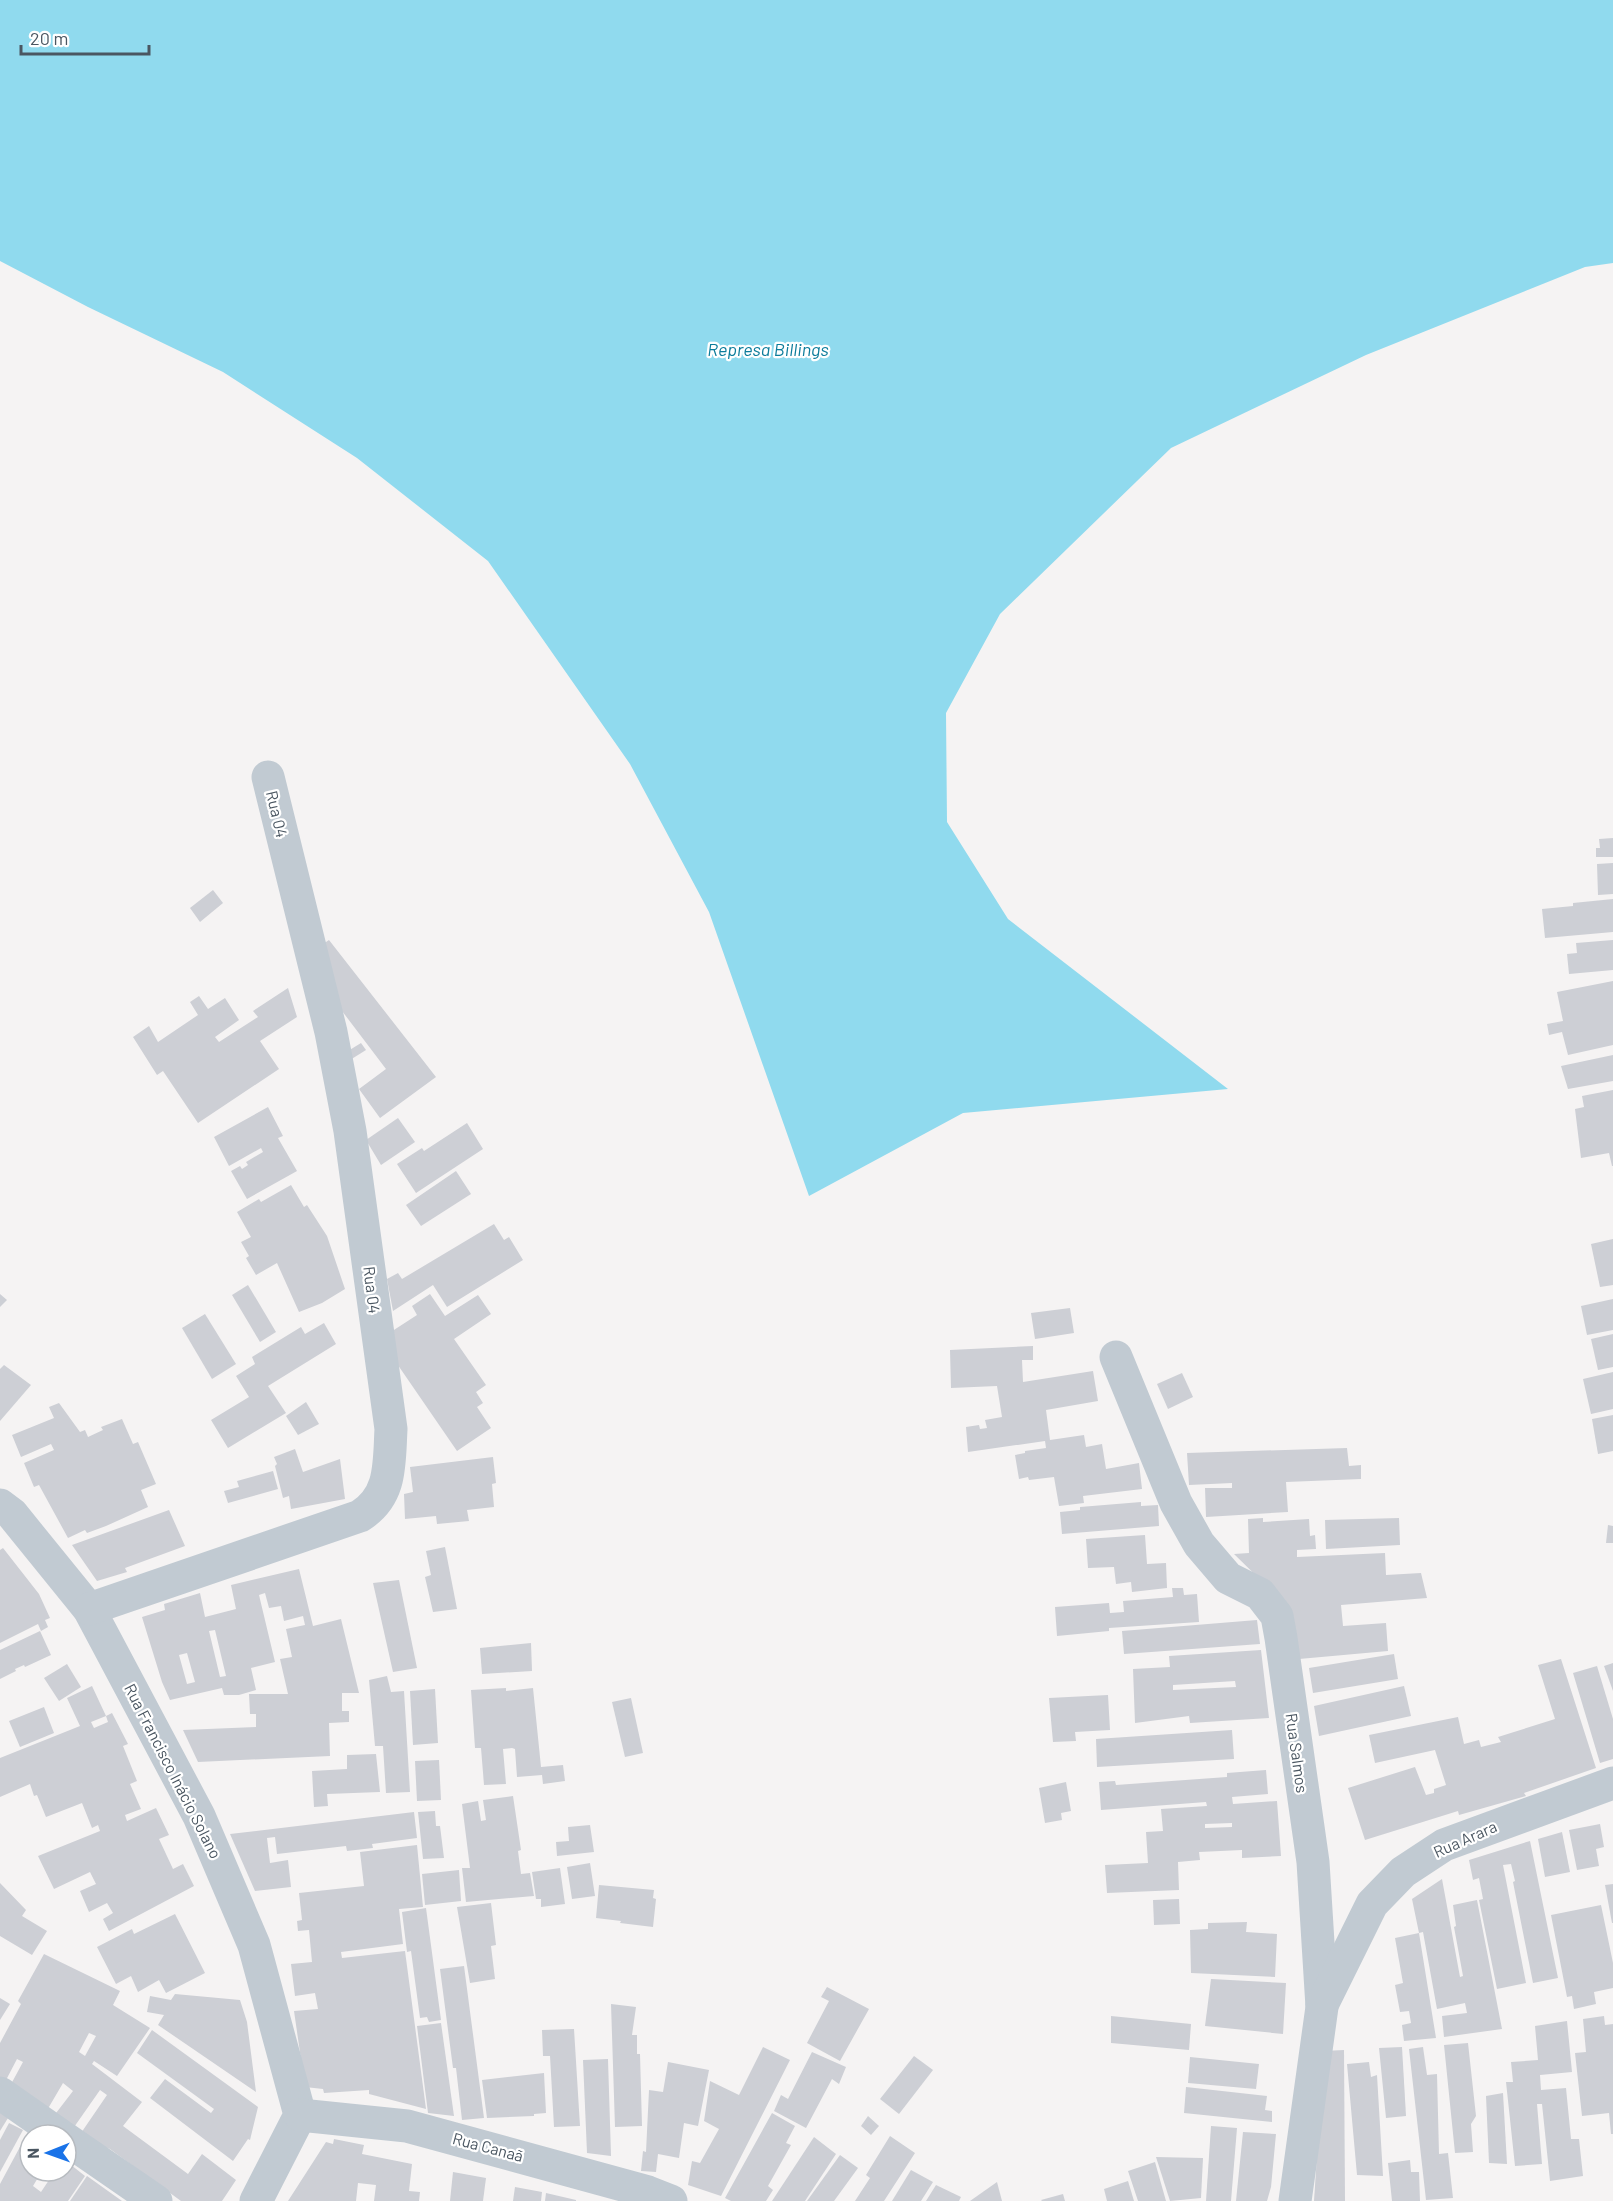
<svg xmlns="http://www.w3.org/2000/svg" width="1613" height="2201" viewBox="0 0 1613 2201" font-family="Barlow,sans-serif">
	<rect width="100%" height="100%" fill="#f5f3f3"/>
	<!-- water -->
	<path fill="#90daee" d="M0,0H1613V263L1585,267L1366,355L1171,448L1000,614L946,713L947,822L1008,919L1228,1089L963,1113L809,1196L709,912L630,764L488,561L357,458L223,372L88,307L0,261Z"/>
	<!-- building -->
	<g fill="#cdcfd5" fill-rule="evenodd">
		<path d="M1613,838V857H1596V848H1600L1599,839Z"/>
		<path d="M1613,863V894L1598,895L1597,864Z"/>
		<path d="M213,890L223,903L200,922L190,908Z"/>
		<path d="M1613,899V932L1545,938L1542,909L1573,906V903Z"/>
		<path d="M329,940L436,1077L380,1118L359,1089L386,1069L339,1007L320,946Z"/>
		<path d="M1613,940V970L1569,974L1567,954L1577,953L1576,943Z"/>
		<path d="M1613,981V1045L1568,1055L1562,1032L1549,1035L1547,1024L1563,1021L1557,992Z"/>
		<path d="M288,988L297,1017L260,1041L279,1069L198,1123L163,1071L157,1075L133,1037L149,1026L158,1042L198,1015L190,1002L199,996L208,1009L225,998L239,1020L215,1037L219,1042L258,1017L253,1011Z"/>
		<path d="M361,1043L366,1050L350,1060L348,1051Z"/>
		<path d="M1613,1055V1081L1568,1089L1561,1066Z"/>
		<path d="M1613,1090V1166H1612L1609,1153L1581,1158L1575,1109L1584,1107L1582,1096Z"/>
		<path d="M268,1107L283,1136L278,1138L297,1171L247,1199L231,1171L240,1166L242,1169L248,1165L246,1162L263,1152L261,1148L229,1166L214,1137Z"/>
		<path d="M398,1118L415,1142L381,1165L366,1140Z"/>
		<path d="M467,1123L483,1149L416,1193L397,1164L422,1148L424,1151Z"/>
		<path d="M456,1171L471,1194L421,1226L406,1205Z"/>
		<path d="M291,1185L304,1207L307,1205L327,1236L345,1289L322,1303L299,1312L277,1263L256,1275L246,1258L249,1256L241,1242L251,1237L237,1212L259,1199L261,1202Z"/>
		<path d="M494,1224L504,1240L509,1237L523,1260L447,1307L433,1285L393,1311L387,1279L398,1273L402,1279Z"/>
		<path d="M1613,1239V1285L1600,1287L1591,1244Z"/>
		<path d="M248,1285L276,1332L260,1342L232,1295Z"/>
		<path d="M0,1294L7,1300L0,1307Z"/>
		<path d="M430,1294L445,1316L478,1295L491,1314L454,1339L486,1385L476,1392L483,1403L477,1407L491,1428L457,1451L380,1339L417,1315L412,1306Z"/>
		<path d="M1613,1299V1330L1587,1335L1581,1306Z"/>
		<path d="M1070,1308L1074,1333L1035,1339L1031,1313Z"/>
		<path d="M205,1314L236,1364L212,1379L182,1328Z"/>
		<path d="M324,1323L336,1344L268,1386L286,1413L228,1448L211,1420L249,1397L236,1376L255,1364L252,1357L301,1327L305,1334Z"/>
		<path d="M1613,1334V1367L1598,1370L1591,1339Z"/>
		<path d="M1033,1346V1360H1022L1023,1382L1093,1371L1098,1401L1046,1410L1050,1440L1084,1435L1086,1447L1102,1444L1106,1469L1139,1463L1142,1489L1083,1496L1084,1503L1059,1506L1054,1477L1029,1480L1028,1477L1019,1479L1015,1455L1025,1453V1451L1046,1448L1045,1441L968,1452L966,1427L979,1425L980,1429L987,1428L985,1420L1002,1417L997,1386L951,1388L950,1350Z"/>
		<path d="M4,1365L31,1385L0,1421V1369Z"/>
		<path d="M1613,1372V1409L1591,1414L1583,1379Z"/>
		<path d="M1182,1373L1193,1397L1168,1409L1157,1384Z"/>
		<path d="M306,1402L319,1424L298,1435L286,1416Z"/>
		<path d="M59,1403L80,1432L85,1430L88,1437L103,1430L101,1427L122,1419L133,1444L138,1442L156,1484L141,1490L148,1507L106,1526L87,1533L85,1530L68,1538L39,1485L34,1487L24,1463L54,1450L51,1444L21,1457L12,1435L54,1418L49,1407Z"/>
		<path d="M1613,1415V1451L1598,1454L1592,1419Z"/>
		<path d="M1347,1448L1349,1466L1361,1465V1479L1286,1482L1288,1512L1206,1517L1205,1488H1232V1483L1189,1485L1187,1453Z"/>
		<path d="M295,1449L303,1472L340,1459L345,1499L291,1509L289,1496L283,1498L275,1466L277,1464L274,1457Z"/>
		<path d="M493,1457L496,1483L492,1484L494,1507L467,1510L469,1521L437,1524L436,1516L405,1519L404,1494L413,1492L410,1467Z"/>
		<path d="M273,1471L278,1489L228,1503L224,1491L239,1487L237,1481Z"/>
		<path d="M1141,1502V1506L1158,1505L1159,1526L1062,1534L1060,1512L1080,1510V1507Z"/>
		<path d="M169,1510L185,1546L125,1568L127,1572L97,1581L72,1545Z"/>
		<path d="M1263,1518V1522L1309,1519L1310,1536L1315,1535L1316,1549L1297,1550V1557L1385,1553L1386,1575L1421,1573L1427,1598L1341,1605L1343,1626L1386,1623L1388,1651L1299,1659L1290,1609L1234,1554L1249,1553L1248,1519Z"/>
		<path d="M1399,1518L1400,1545L1326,1549L1325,1520Z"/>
		<path d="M1608,1525L1613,1526V1543H1606Z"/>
		<path d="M1145,1535L1147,1564L1166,1563L1167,1588L1132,1592L1131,1582L1116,1584L1114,1567L1088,1568L1086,1539Z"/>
		<path d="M445,1547L457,1609L433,1612L425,1577L431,1575L426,1551Z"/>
		<path d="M3,1548L39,1594L50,1618L45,1620L48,1627L41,1631L38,1624L0,1643V1550Z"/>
		<path d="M299,1569L313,1626L341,1619L359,1693H342V1711H349V1722L329,1723L330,1756L198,1762L183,1730L256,1727V1714H250L249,1694H288L280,1659L292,1657L286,1629L305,1625L303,1616L284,1621L281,1606L269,1608L265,1593L259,1595L275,1662L251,1668L256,1690L239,1695H224L222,1688L170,1700L162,1682L142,1617L165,1610L164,1604L200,1593L205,1617L236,1609L231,1585ZM215,1630L226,1676L220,1677L209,1631ZM187,1653L195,1682L187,1684L179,1655Z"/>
		<path d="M399,1580L417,1668L393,1672L373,1583Z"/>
		<path d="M1172,1588H1183L1184,1595L1197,1594L1199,1622L1109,1628V1631L1057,1636L1055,1607L1109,1603L1110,1613L1124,1612L1123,1601L1173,1597Z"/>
		<path d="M1257,1620L1260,1644L1124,1654L1122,1631Z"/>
		<path d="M40,1631L51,1655L25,1667L24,1665L15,1669L16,1671L0,1679V1650Z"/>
		<path d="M531,1643L532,1671L482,1674L480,1648Z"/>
		<path d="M1261,1650L1269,1718L1190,1723L1189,1716L1135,1723L1133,1669L1170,1667L1169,1656ZM1235,1681L1236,1687L1173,1690V1685Z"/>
		<path d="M1394,1654L1398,1679L1313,1693L1309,1668Z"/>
		<path d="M1561,1659L1596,1768L1524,1793L1526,1796L1459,1815L1458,1811L1365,1840L1348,1788L1415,1767L1426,1795L1434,1793V1789L1446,1785L1435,1750L1375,1763L1369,1735L1458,1717L1464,1744L1479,1740L1481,1747L1501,1742L1498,1737L1555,1719L1538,1665Z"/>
		<path d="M1613,1663V1691L1604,1666Z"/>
		<path d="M67,1664L81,1687L59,1701L44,1678Z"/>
		<path d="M1597,1666L1613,1719V1759L1600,1763L1573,1673Z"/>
		<path d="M387,1676L391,1692L404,1691L410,1792L386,1793L383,1746H375L369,1680Z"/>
		<path d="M92,1686L106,1716L91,1722L94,1728L108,1722L106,1716L112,1713L128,1744L123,1746L137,1781L130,1784L141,1809L125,1815L127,1821L156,1808L169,1835L159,1839L173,1869L183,1864L194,1886L109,1931L103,1919L113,1913L107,1903L89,1912L80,1891L96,1884L90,1872L54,1889L38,1856L100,1831L98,1825L92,1828L82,1803L46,1817L37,1795L34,1796L30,1784L0,1797V1758L80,1726L67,1698Z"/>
		<path d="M1404,1686L1411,1716L1319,1736L1314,1706Z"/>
		<path d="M506,1688V1691L533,1688L541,1767L563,1765L565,1781L543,1784L542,1775L517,1777L515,1749L512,1748L503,1749L506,1784L484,1785L481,1748H475L471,1690Z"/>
		<path d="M435,1689L438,1743L413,1745L410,1691Z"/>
		<path d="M1108,1695L1110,1730L1075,1732L1076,1741L1053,1742L1049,1698Z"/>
		<path d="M631,1698L643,1753L625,1757L612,1702Z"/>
		<path d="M44,1707L54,1733L20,1747L9,1721Z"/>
		<path d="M1232,1730L1234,1759L1097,1767L1096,1739Z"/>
		<path d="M376,1754L380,1792L327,1794L328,1806L314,1807L312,1771L347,1769V1755Z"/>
		<path d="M439,1760L441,1800L417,1801L415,1761Z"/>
		<path d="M1266,1770L1268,1794L1232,1797L1233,1804L1277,1801L1281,1856L1242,1858V1850L1199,1852L1200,1860L1178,1862L1179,1890L1107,1893L1105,1865L1148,1863L1146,1832L1163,1831L1161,1809L1207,1806L1206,1802L1101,1810L1099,1782L1115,1781L1116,1785L1227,1777V1773ZM1232,1823V1827L1205,1828V1824Z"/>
		<path d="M1066,1782L1071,1811L1061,1813L1062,1820L1045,1823L1039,1788Z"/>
		<path d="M513,1796L521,1850L518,1851L521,1874L530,1873L534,1896L466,1902L462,1868H470L462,1804L478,1801L481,1821L486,1820L483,1800Z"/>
		<path d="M435,1811L436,1826H440L444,1858L423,1859L418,1812Z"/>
		<path d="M414,1812L417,1838L372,1844L373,1848L347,1851L346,1846L277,1854L275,1837L267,1838L270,1863L288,1860L291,1887L255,1891L230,1834Z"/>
		<path d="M1600,1824L1604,1847L1596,1849L1599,1866L1577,1870L1569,1830Z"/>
		<path d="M590,1825L594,1852L557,1856L556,1842L569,1841L568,1827Z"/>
		<path d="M1562,1832L1570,1872L1545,1877L1538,1839Z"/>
		<path d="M1530,1841L1558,1978L1533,1983L1513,1882L1515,1881L1511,1864L1503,1865L1526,1983L1497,1989L1479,1900L1483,1899L1479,1878L1473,1880L1469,1860Z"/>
		<path d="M417,1845L423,1907L399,1909L403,1944L341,1952L342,1958L405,1951L426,2109L369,2094V2090L324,2093L323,2089L305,2087L294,2011L318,2009L315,1993L295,1996L291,1964L312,1962L309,1930L298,1931L297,1921L302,1920L299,1893L364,1886L360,1852Z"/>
		<path d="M590,1863L595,1896L572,1899L567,1867Z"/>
		<path d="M560,1868L565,1904L541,1907V1899H536L532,1872Z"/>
		<path d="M459,1870L461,1901L425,1905L422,1874Z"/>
		<path d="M1442,1879L1460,1977L1463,1976L1454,1927L1456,1926L1453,1905L1477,1900L1502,2029L1444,2037L1442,2016L1467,2013L1465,2003L1437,2009L1423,1932L1419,1933L1412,1899Z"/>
		<path d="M0,1883L26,1910L22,1916L47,1931L32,1955L0,1936Z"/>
		<path d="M1613,1884V1923H1612L1605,1885Z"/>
		<path d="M599,1885L654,1890L653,1898L656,1899L653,1927L620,1923L621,1921L596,1918Z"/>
		<path d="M1179,1899L1180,1924L1154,1925L1153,1900Z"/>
		<path d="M491,1903L496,1945L491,1946L495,1979L470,1983L457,1907Z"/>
		<path d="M1601,1905L1613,1963V1988L1594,1992L1596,2004L1574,2009L1572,1996L1567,1997L1551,1915Z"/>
		<path d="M426,1908L441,2020L429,2022L427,2017L420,2018L411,1951L407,1952L402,1912Z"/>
		<path d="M175,1914L205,1973L166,1993L159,1980L138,1992L131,1976L116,1984L97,1947L132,1929L134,1934Z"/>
		<path d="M1247,1922L1246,1932L1277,1934L1275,1977L1191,1973L1190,1930L1208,1929V1923Z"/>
		<path d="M1419,1933L1436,2038L1404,2041L1402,2025L1411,2023L1409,2011L1400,2012L1395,1985L1403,1983L1395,1938Z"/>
		<path d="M44,1954L120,1991L113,2005L150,2028L117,2076L94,2061L92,2064L142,2102L123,2126L188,2174L202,2154L236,2180L222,2201H181L110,2149L79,2136L107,2095L100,2090L72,2130L53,2117L73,2091L63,2083L46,2112L10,2086L23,2062L17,2059L5,2082L0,2079V2043L21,2004L18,2001ZM89,2033L96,2036L85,2056L79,2052Z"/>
		<path d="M464,1966L484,2118L462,2120L456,2068H453L440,1969Z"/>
		<path d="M1211,1979L1286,1983L1283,2034L1205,2026Z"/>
		<path d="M827,1987L869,2009L840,2061L807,2043L829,2001L821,1997Z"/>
		<path d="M175,1994L240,2000L247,2022L256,2092L158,2025L164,2015L147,2012L150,1996L171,2000Z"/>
		<path d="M0,1998L10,2004L0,2020Z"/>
		<path d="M611,2004L636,2007L632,2035H637V2054H640L642,2126L615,2127Z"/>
		<path d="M1111,2016L1191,2024L1189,2050L1111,2043Z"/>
		<path d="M1604,2016L1605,2025L1613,2024V2134H1611L1609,2113L1582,2116L1575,2053L1586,2052L1583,2019Z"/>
		<path d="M1567,2021L1572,2072L1540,2075L1541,2090L1566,2088L1571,2139H1579L1583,2176L1550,2181L1542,2104H1537L1542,2164L1515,2166L1506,2082H1513L1511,2062L1538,2060L1535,2026Z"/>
		<path d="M441,2023L454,2116L428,2113L417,2026Z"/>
		<path d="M574,2029L580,2126L554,2127L550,2056H543L542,2030Z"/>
		<path d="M152,2030L258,2107L250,2140L248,2139L233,2161L150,2098L165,2079L211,2113L214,2109L137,2053Z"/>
		<path d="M1468,2043L1476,2116L1471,2124L1473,2152L1455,2153L1444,2045Z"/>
		<path d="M763,2047L790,2060L721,2196L688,2185L692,2161L700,2163L719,2129L704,2121L710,2081L739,2095Z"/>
		<path d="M1402,2047L1406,2116L1386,2118L1379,2048Z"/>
		<path d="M1423,2047L1427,2075L1437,2074L1439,2154L1448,2153L1453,2198L1426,2200L1409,2049Z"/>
		<path d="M1344,2050L1345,2201H1314L1324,2051Z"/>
		<path d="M812,2052L846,2067L839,2084L832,2079L806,2128L774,2111L781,2095L788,2099Z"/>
		<path d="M914,2056L933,2070L899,2114L880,2099Z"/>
		<path d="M1190,2057L1259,2064L1256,2089L1188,2083Z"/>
		<path d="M608,2059L611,2156L587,2153L583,2060Z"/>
		<path d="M668,2062L709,2070L698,2126L684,2123L679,2158L658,2154L656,2172L641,2171L643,2151L646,2152L649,2090L663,2092Z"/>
		<path d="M1369,2062L1371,2077L1377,2075L1383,2176L1357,2175L1347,2064Z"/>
		<path d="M544,2073L546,2113L534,2114V2116L487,2118L482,2080Z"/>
		<path d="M1186,2087L1267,2096L1265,2110L1272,2111V2122L1184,2113Z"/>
		<path d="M1503,2093L1507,2164L1489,2163L1486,2096Z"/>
		<path d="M0,2112L8,2118L0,2131Z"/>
		<path d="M772,2113L795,2126L786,2143L791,2145L768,2186L773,2190L766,2201H731L725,2198Z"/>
		<path d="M868,2116L879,2126L871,2135L861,2126Z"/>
		<path d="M9,2123L23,2130L0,2172V2140Z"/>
		<path d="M1211,2126L1237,2128L1231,2201H1206Z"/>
		<path d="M28,2132L32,2135H30V2171H42L33,2186L41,2192L55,2171H66V2161L85,2176L68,2201H0V2184Z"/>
		<path d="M1243,2132L1276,2134L1271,2187L1267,2201H1236Z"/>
		<path d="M890,2136L915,2153L884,2201H855L870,2178L866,2175Z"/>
		<path d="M814,2137L836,2154L805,2201H772Z"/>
		<path d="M334,2139L364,2145L362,2154L412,2164L409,2191L420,2192L419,2201H374L376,2185L358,2183L356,2201H288L326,2142L333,2144Z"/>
		<path d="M840,2155L858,2168L834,2201H807Z"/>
		<path d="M1156,2157L1203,2158L1201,2198L1170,2201Z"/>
		<path d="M1410,2160L1411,2172H1419L1420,2201H1392L1388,2163Z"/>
		<path d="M1155,2162L1166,2201H1138L1128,2171Z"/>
		<path d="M911,2170L933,2182L921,2201H892Z"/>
		<path d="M453,2172L486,2178L483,2201H450Z"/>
		<path d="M87,2176L122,2201H70Z"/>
		<path d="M1128,2181L1134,2201H1107L1104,2189Z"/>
		<path d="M997,2182L1002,2201H970Z"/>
		<path d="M936,2185L961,2197L959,2201H926Z"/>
		<path d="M515,2187L542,2192L541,2201H513Z"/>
		<path d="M546,2193L576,2200V2201H545Z"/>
		<path d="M1063,2194L1065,2201H1042L1041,2200Z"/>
	</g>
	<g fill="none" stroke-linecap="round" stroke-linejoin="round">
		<!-- minor -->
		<g stroke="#c1cad2" stroke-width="33">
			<path d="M1116,1357L1176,1503L1199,1544L1228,1578L1260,1594L1277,1616L1281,1638L1313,1862L1322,2007L1295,2201"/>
			<path d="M0,1505L12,1514L89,1609L199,1816L254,1945L300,2115L256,2201"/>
			<path d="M89,1609L360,1516C392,1496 389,1464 391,1429L350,1131L331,1032L268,777"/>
			<path d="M1322,2005L1372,1904L1403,1872L1444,1845L1613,1783"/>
			<path d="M0,2093L60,2135"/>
			<path d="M300,2115L407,2126L648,2192L671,2201"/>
			<path d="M66,2139L156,2201"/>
		</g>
	</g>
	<g text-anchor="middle" stroke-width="4.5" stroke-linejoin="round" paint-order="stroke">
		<!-- street labels -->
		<g font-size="16" fill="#4a5661" stroke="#fff">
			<text transform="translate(277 814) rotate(77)" y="6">Rua 04</text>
			<text transform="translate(372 1290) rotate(83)" y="6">Rua 04</text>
			<text transform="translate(1297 1753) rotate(82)" y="6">Rua Salmos</text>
			<text transform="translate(173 1771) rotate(63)" y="6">Rua Francisco Inácio Solano</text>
			<text transform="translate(1465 1839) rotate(-24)" y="6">Rua Arara</text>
			<text transform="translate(488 2147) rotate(15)" y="6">Rua Canaã</text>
		</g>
		<!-- water labels -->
		<g font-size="18" font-style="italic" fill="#0c7c9b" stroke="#fff">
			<text x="768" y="356">Represa Billings</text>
		</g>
	</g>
	<!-- north arrow -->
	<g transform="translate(48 2153) rotate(269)"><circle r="28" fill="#ffffff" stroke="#b7bbc0" stroke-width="1.5"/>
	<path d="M0-4.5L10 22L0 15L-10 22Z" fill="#1a73e8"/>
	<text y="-9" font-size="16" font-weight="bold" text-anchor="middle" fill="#4a5661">N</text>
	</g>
	<!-- scale -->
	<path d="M21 45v9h128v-9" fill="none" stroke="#4a5661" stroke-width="3"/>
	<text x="30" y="45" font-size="18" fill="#4a5661" stroke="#ffffff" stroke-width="4.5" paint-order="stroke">20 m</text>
</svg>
